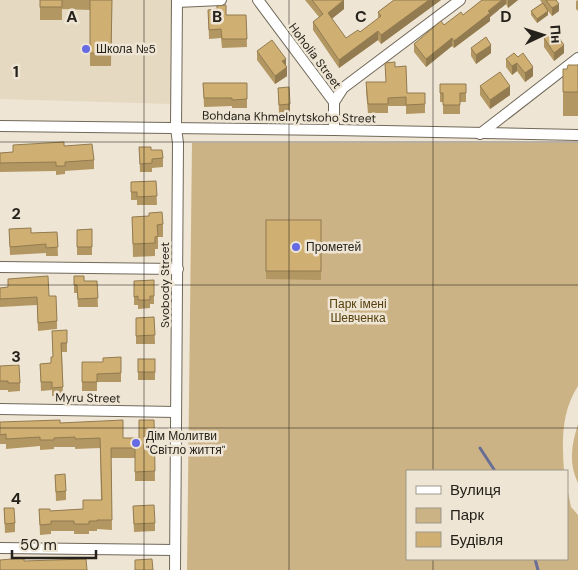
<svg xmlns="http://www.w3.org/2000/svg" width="578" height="570" viewBox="0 0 578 570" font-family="'DM Sans',sans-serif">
	<rect width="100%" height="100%" fill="#efe5d4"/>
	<!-- built -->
	<path fill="#e6d9c2" d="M0,0H172L171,104L0,99Z"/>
	<!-- green -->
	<g fill="#ccb385">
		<path d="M192,143H578V386C561,412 562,442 564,471H407V559H567V487L571,507L578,515V570H187Z"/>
		<path d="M578,424V483C568,462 572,444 578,424Z"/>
	</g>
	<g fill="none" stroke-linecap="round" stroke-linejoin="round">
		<!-- stream -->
		<g stroke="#696e95" stroke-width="3">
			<path d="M480,448L495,471"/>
			<path d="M535,559L538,570"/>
		</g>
		<defs>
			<g id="minor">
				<path d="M258,0L334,102"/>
				<path d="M177,2L221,0"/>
				<path d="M0,126L334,130L578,135"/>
				<path d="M334,130V102L343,88L460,0"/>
				<path d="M480,134L578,58"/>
				<path d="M0,267L178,269"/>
				<path d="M0,409L176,412"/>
				<path d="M0,548L175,550"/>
				<path d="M175,570L178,143L176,128L177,0"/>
			</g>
		</defs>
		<!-- minor casing -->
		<use href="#minor" stroke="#706859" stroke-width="12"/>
		<!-- minor -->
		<use href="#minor" stroke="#fff" stroke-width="10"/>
	</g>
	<!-- wall -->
	<g fill="#b39762">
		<path d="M40,0H112L111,66H90V10L62,9V20H40Z"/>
		<path d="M305,0H344V9L331,19L346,38L360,32L378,19V12L394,0H441L381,44L378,40L339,68L313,30V22L319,17Z"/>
		<path d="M482,0H518L508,8L506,4L490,17V21L454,48L452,46L426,67L414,52V44L444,25L463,15Z"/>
		<path d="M540,0H556L559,11L552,16L548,11V15L537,23L531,15V11L542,3Z"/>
		<path d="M578,0V11L576,9V1Z"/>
		<path d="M208,10L226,15H246L247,47L222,48L221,38L209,39Z"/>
		<path d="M544,38L564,53L554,61L544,47Z"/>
		<path d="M471,48L491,53L476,64L471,56Z"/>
		<path d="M257,51L286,66L287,76L275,84L257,60Z"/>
		<path d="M518,57L533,76L525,82L517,71L512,75L506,67V59Z"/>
		<path d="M578,65V116H563V69H567Z"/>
		<path d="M395,67L407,93H425V113L406,114V106H388V113H368L366,91V82H386Z"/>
		<path d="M203,83H247V108H232V106L204,107Z"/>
		<path d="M440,84H466V102H460V114H443V102H440Z"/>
		<path d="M480,86L510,95L490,109L480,95Z"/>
		<path d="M278,88L290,104V112L279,113Z"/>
		<path d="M64,146L94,160V169L65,171V174L56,175V171L0,172V153L13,152Z"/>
		<path d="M139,147L151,150L163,158V167L152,168V172H140Z"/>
		<path d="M156,181L157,205H137V200H131V182Z"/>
		<path d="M132,217L163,224V237H158V249H155V256L133,257Z"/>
		<path d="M266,220H321V280L266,279Z"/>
		<path d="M9,229L31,233L57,232L58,256H46V253L10,255Z"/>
		<path d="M92,229V255H77V230Z"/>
		<path d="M74,276L84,281H97L98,307H78L77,293H74Z"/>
		<path d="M8,279L49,296L57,321V329L38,331L37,305L0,307V288L8,287Z"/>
		<path d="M134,281L154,296V304H150V308L138,309V305H134Z"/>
		<path d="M154,317L155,344H136V318Z"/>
		<path d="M52,331L67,343V352H62L63,396H52V390L41,391L40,364L51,363L53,357Z"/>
		<path d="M121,357V382H97V391H82V362H103Z"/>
		<rect x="138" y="359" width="17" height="21"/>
		<path d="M0,366L20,383V391L8,392V390H0Z"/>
		<path d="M154,420L155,481H135V458H111L112,530L97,529V531H89V534H74V531H51V534L40,535L39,509L50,511L83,509L101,500L100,448L75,449V447H54V449L40,450V446L6,449V444H0V422L60,423L123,438H139Z"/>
		<path d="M55,475L66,491V500L56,501Z"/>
		<path d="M133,506L155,523V531L134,532Z"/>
		<path d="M4,508L15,523V532L5,533Z"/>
	</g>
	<!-- shaded-wall -->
	<g fill="#927b50">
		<path d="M344,0V9L328,22V13Z"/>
		<path d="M429,0H441L381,44V35Z"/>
		<path d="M502,0H506V4L490,17V21L454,48V41Z"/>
		<path d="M508,0H518L508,8Z"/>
		<path d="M559,4V11L552,16V8Z"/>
		<path d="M548,11V15L537,23V19Z"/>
		<path d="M378,31V40L339,68V60Z"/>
		<path d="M452,38V46L426,67V59Z"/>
		<path d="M491,45V53L476,64V55Z"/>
		<path d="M564,45V53L554,61V53Z"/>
		<path d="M286,59V67L282,61Z"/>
		<path d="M517,63V71L512,75V66Z"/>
		<path d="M287,67V76L275,84V76Z"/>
		<path d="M533,67V76L525,82V73Z"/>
		<path d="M510,86V95L490,109V100Z"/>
	</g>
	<!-- building -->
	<g fill="#d0b072" stroke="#927b50">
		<rect x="40" y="0" width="22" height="7"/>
		<path d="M90,0H112L111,54L90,53Z"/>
		<path d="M312,0H344L328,13L346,38L358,30L360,32L381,16L378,12L394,0H429L381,35L378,31L339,60L313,22L323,14Z"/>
		<path d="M482,0H502L488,11L490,13L454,41L452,38L426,59L414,44L441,21L444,25L461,12L463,15Z"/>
		<path d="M546,0H556L559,4L552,8Z"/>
		<path d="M543,3L548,11L537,19L531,11Z"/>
		<path d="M226,5V15H246L247,39H222L221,29L209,30L208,10L217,9V6Z"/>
		<path d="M554,31L564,45L554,53L544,38Z"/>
		<path d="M486,37L491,45L476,55L471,48Z"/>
		<path d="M272,40L286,59L282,61L287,67L275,76L257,51Z"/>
		<path d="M514,53L518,57L523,53L533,67L525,73L517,63L512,66L506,59Z"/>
		<path d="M395,62V67L406,66L407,93H425V104L406,105V97L388,98V104H368L366,82H386L385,63Z"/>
		<path d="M568,65H578V92H563V69H567Z"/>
		<path d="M500,72L510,86L490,100L480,86Z"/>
		<path d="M203,83H247V99L232,100V98H204Z"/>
		<path d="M440,84H466V93H460V105H443V93H440Z"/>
		<path d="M289,87L290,104L279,105L278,88Z"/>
		<path d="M64,142V146L92,144L94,160L65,162V166H56V162L0,163V153L13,152V145Z"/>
		<path d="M139,147H151V150H162L163,158L152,159V163L140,164Z"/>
		<path d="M156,181L157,196L137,197V192H131V182Z"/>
		<path d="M162,212L163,224L157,225L158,236L155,237V243L133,244L132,217L149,216V213Z"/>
		<rect x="266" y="220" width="55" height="51"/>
		<path d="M31,228V233L57,232L58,247L46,248V244L10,247L9,229Z"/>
		<path d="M92,229V247H77V230Z"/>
		<path d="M48,276L49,296H56L57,321L38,323L37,297L0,299V288L8,287V279Z"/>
		<path d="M74,276H84V281H97L98,298L78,299L77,285H74Z"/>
		<path d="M154,280V296H150V300H138V296L134,297V281Z"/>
		<path d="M154,317L155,335L136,336V318Z"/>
		<path d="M67,330V343H61L63,387L52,388V382H41L40,364L51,363V357H53L52,331Z"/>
		<path d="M121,357V373L97,374V382H82V362H103V358Z"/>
		<rect x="138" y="359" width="17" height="13"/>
		<path d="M19,365L20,383H8V381H0V366Z"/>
		<path d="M60,420V423L123,420V438H139V420H154L155,471L135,472V448H111L112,520H97V521H89V524H74V521H51V524L40,525L39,509H50V511L83,509V500H102L100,438L75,439V437L54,438V440H40V437L6,439V434L0,435V422Z"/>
		<path d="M65,474L66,491L56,492L55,475Z"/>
		<path d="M154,505L155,523L134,524L133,506Z"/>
		<path d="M4,508H14L15,523L5,524Z"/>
		<path d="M24,558V561L86,559L87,570H0V560Z"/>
		<path d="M152,559L153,570H135V560Z"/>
	</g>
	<!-- grid -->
	<path fill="none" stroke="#25221b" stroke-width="1" stroke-opacity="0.55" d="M144,0V570M289,0V570M433,0V471M0,142H578M0,285H578M0,428H578M433,559V570"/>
	<!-- markers -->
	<g fill="#666ae3" stroke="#efe5d4" stroke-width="2">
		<circle cx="86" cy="49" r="5"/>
		<circle cx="296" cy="247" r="5"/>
		<circle cx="136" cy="443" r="5"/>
	</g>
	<g text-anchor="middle" stroke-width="5" stroke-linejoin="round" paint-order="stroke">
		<!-- poi labels -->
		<g font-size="12" fill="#25221b" stroke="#efe5d4" text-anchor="start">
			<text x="96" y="53">Школа №5</text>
			<text x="306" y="251">Прометей</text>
			<text x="146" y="440">Дім Молитви<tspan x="146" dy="14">"Світло життя"</tspan></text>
		</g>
		<!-- street labels -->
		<g font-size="12" fill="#25221b" stroke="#efe5d4">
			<text transform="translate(315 56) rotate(53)" y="4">Hoholia Street</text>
			<text transform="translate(289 117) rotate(1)" y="4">Bohdana Khmelnytskoho Street</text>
			<text transform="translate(165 285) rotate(-90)" y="4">Svobody Street</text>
			<text transform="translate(88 398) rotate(1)" y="4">Myru Street</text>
		</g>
		<!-- park labels -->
		<g font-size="12" fill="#56400e" stroke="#efe5d4">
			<text x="358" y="308">Парк імені<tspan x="358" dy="14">Шевченка</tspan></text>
		</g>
	</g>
	<g font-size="16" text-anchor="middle" font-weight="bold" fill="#25221b" stroke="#efe5d4" stroke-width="5" stroke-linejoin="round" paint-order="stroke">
		<text x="72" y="22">A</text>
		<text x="217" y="22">B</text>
		<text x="361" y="22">C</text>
		<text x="506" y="22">D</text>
		<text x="16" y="77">1</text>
		<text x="16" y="219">2</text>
		<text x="16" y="362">3</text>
		<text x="16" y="504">4</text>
	</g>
	<!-- legend -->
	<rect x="406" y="470" width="162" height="90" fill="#efe5d4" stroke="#9e978a"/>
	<rect x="416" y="486" width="25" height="8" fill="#ffffff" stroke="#9e978a"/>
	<text x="450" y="495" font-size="15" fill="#25221b">Вулиця</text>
	<rect x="416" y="508" width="25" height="15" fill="#ccb385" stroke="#9e978a"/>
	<text x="450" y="520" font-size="15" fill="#25221b">Парк</text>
	<rect x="416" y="532" width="25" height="15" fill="#d0b072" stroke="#9e978a"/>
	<text x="450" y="545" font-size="15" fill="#25221b">Будівля</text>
	<!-- north arrow -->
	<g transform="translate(543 35) rotate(86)" stroke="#efe5d4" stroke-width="4" paint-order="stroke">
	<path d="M0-4L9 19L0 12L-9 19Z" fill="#25221b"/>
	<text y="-8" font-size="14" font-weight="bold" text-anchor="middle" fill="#25221b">Пн</text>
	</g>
	<!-- scale -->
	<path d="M12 550v8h84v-8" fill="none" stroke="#25221b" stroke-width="2.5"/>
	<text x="20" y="550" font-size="15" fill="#25221b" stroke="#efe5d4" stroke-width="4" paint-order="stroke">50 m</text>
</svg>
